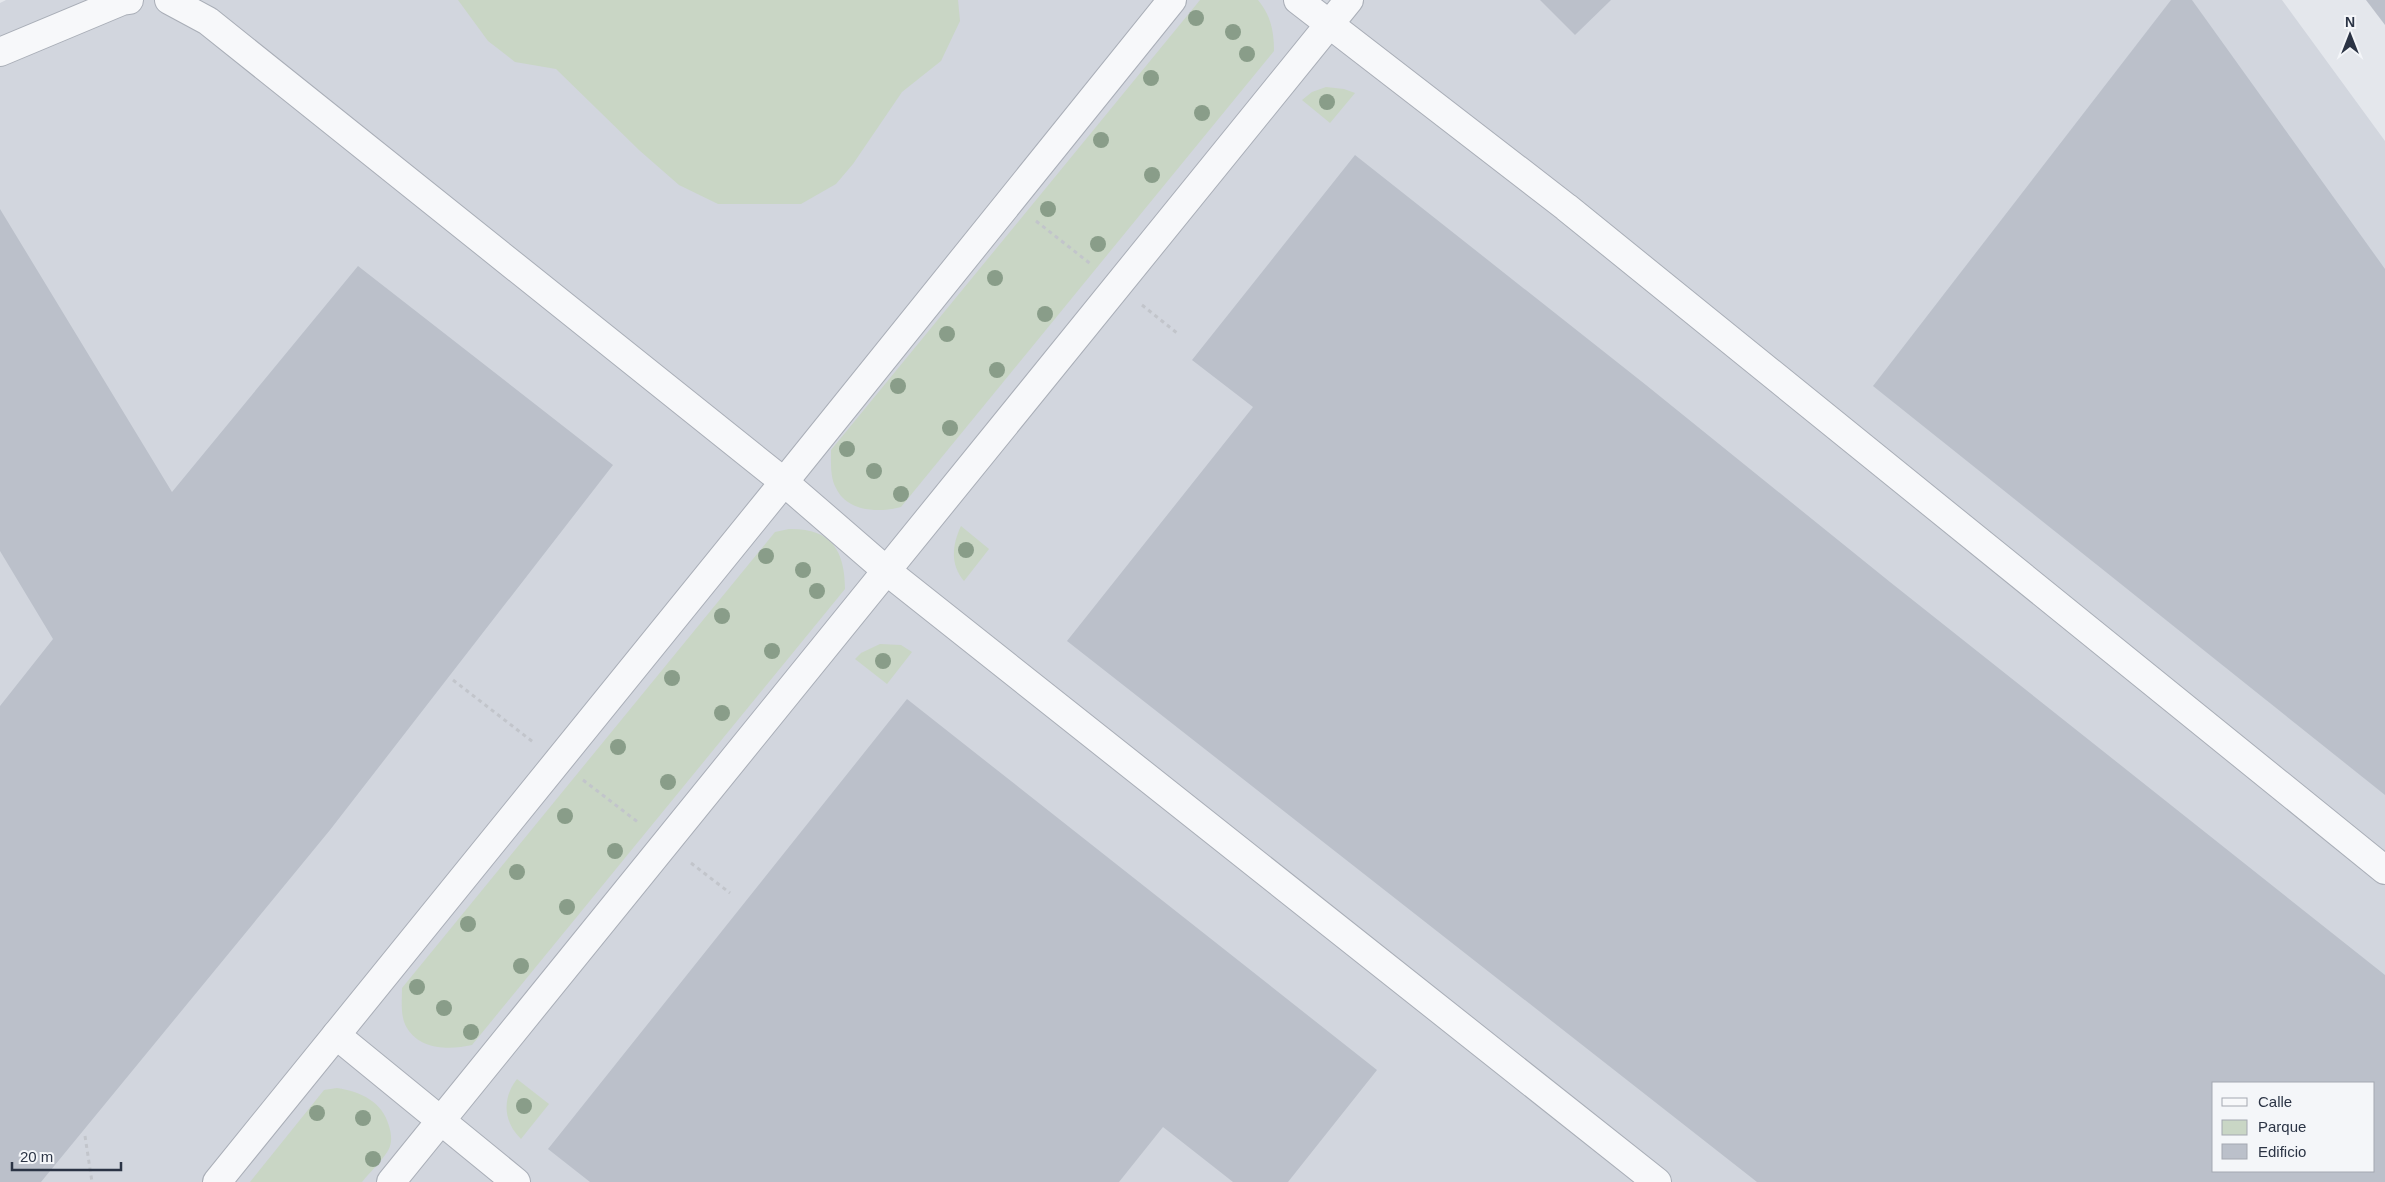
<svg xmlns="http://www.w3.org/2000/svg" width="2385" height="1182" viewBox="0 0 2385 1182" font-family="Arial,sans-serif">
	<rect width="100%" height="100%" fill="#e4e7ec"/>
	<!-- built -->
	<path fill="#d2d6de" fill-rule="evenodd" d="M6,0H2282L2385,141V1182H0V3ZM2214,1083H2374V1171H2214Z"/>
	<!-- green -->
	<g fill="#c9d6c5">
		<path d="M458,0H958L960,21L941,61L902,92L853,164L836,184L801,204H718L679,185L639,150L556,69L515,62L488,41Z"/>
		<path d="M1200,0H1258C1271,16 1274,31 1274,51L901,507C880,513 847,512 836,488C830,477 831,463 831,450Z"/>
		<path d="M1326,87L1344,89L1355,93L1330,123L1302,100L1312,92Z"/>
		<path d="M961,526L989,549L964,581C950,565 952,545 961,526Z"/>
		<path d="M789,529C830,528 845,549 845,589L472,1045C450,1050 420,1050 407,1028C400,1017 402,1001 402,988L775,532Z"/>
		<path d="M880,644L901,645L912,652L887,684L855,659L861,653Z"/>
		<path d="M517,1079L549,1104L521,1139C503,1122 502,1098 517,1079Z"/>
		<path d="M337,1088C361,1092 382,1101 389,1126C391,1132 392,1140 390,1146C388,1155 368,1174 362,1182H250L324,1090Z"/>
	</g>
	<!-- building -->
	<g fill="#bbc0ca" fill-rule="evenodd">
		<path d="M1540,0H1611L1575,35Z"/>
		<path d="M2171,0H2192L2385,269V795L1873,386Z"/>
		<path d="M2366,0H2385V25Z"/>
		<path d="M1355,155L1646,385L1890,582L2385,975V1182H1757L1067,641L1253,407L1192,360ZM2214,1083H2374V1171H2214Z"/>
		<path d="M0,209L172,492L358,266L613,465L330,830L41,1182H0V706L53,639L0,551Z"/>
		<path d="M907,699L1377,1070L1288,1182H1233L1163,1127L1119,1182H590L548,1149Z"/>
	</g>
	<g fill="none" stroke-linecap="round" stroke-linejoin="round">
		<defs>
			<g id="minor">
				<path d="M169,0L208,21L784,482L888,572L1657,1182"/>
				<path d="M1298,0L1566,207L2385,870"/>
				<path d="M0,52L122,1L129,0"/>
				<path d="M336,1035L516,1182"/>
				<path d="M217,1182L784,482L1172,0"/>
				<path d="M391,1182L1349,0"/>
			</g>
		</defs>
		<!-- minor casing -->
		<use href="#minor" stroke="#a9aeb7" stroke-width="30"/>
		<!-- path -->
		<g stroke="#c2c5cb" stroke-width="3" stroke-dasharray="4 4" stroke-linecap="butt">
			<path d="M1036,221L1092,265"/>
			<path d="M1142,305L1177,333"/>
			<path d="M453,680L533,742"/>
			<path d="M583,780L639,823"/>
			<path d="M691,863L730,893"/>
			<path d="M85,1136L92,1182"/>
		</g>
		<!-- minor -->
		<use href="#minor" stroke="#f7f8fa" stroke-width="28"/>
	</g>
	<!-- trees -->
	<g fill="#899d89">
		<circle cx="1196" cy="18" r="8"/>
		<circle cx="1233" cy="32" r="8"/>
		<circle cx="1247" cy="54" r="8"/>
		<circle cx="1151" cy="78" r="8"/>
		<circle cx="1327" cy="102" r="8"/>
		<circle cx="1202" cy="113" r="8"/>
		<circle cx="1101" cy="140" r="8"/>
		<circle cx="1152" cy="175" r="8"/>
		<circle cx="1048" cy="209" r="8"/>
		<circle cx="1098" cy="244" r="8"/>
		<circle cx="995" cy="278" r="8"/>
		<circle cx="1045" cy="314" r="8"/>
		<circle cx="947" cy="334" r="8"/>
		<circle cx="997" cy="370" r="8"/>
		<circle cx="898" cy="386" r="8"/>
		<circle cx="950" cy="428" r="8"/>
		<circle cx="847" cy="449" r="8"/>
		<circle cx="874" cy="471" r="8"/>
		<circle cx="901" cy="494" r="8"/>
		<circle cx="966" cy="550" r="8"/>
		<circle cx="766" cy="556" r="8"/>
		<circle cx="803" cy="570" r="8"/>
		<circle cx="817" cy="591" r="8"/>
		<circle cx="722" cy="616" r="8"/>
		<circle cx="772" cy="651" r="8"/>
		<circle cx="883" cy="661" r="8"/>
		<circle cx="672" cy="678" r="8"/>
		<circle cx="722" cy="713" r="8"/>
		<circle cx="618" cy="747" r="8"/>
		<circle cx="668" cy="782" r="8"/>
		<circle cx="565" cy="816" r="8"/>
		<circle cx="615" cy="851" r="8"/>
		<circle cx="517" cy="872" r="8"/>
		<circle cx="567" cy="907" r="8"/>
		<circle cx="468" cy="924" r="8"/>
		<circle cx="521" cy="966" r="8"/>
		<circle cx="417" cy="987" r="8"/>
		<circle cx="444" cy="1008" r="8"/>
		<circle cx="471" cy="1032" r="8"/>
		<circle cx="524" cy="1106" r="8"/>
		<circle cx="317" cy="1113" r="8"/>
		<circle cx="363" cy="1118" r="8"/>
		<circle cx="373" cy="1159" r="8"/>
	</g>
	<!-- legend -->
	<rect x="2212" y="1082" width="162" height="90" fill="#f4f6f9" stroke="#a4a8b1"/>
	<rect x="2222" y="1098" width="25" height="8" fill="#f7f8fa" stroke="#a4a8b1"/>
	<text x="2258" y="1107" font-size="15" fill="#2b3445">Calle</text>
	<rect x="2222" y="1120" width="25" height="15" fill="#c9d6c5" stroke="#a4a8b1"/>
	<text x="2258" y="1132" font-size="15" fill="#2b3445">Parque</text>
	<rect x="2222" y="1144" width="25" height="15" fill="#bbc0ca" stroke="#a4a8b1"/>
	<text x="2258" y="1157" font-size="15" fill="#2b3445">Edificio</text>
	<!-- north arrow -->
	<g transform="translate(2350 35)" stroke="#f4f6f9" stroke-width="4" paint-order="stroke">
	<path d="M0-4L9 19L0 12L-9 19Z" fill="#2b3445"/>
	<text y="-8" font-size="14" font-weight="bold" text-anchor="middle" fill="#2b3445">N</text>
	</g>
	<!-- scale -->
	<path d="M12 1162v8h109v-8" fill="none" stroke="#2b3445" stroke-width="2.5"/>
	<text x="20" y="1162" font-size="15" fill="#2b3445" stroke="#f4f6f9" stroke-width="4" paint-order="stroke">20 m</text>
</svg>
